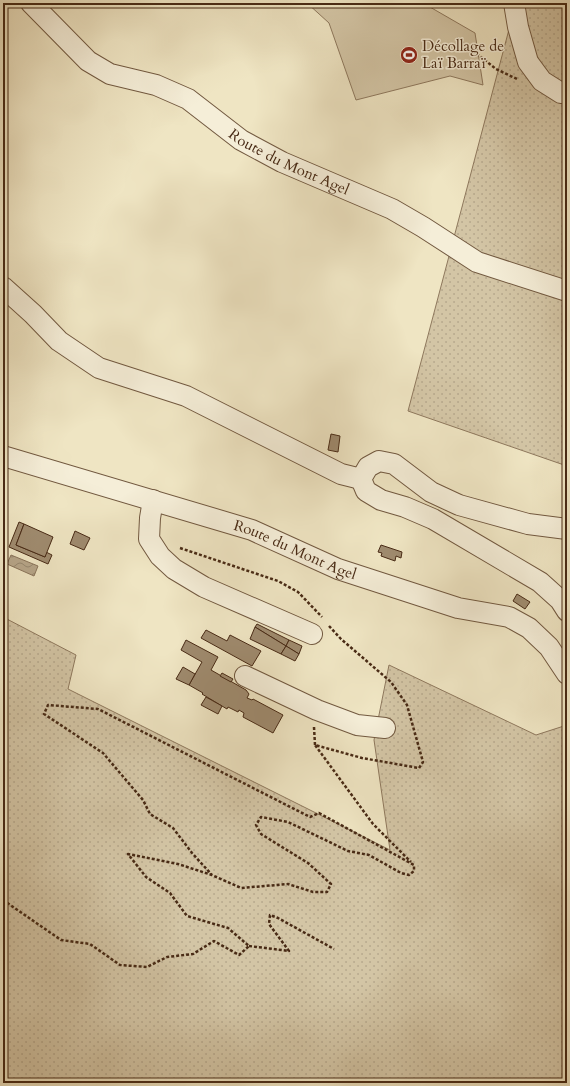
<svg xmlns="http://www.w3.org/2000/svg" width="570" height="1086" viewBox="0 0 570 1086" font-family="Cardo,serif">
	<defs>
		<pattern id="grass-dots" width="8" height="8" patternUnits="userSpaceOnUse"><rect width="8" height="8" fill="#d3c5a5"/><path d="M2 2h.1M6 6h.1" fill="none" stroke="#b7a98d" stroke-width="1.8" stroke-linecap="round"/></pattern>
		<pattern id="water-waves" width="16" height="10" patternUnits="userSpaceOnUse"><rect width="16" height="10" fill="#b6a588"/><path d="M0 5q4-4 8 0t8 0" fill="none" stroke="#96876e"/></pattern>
	</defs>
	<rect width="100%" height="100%" fill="#efe5c3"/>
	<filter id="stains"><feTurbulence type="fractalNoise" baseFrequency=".005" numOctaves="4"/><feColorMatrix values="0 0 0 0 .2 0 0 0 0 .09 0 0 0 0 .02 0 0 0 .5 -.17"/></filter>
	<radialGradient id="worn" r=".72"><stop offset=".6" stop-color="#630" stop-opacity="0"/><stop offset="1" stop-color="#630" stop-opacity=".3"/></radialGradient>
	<!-- grass -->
	<g fill="url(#grass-dots)" stroke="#8e785d">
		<path d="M516,3H567V466L408,411Z"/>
		<path d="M3,617L76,655L68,689L390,850L374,740L389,665L536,735L567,725V1083H3Z"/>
	</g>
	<!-- park -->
	<path fill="#d3c5a5" stroke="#8e785d" d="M307,3H423L475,33L483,85L450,76L356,100L329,23Z"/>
	<!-- water -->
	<path fill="url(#water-waves)" stroke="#8a745a" d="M11,555L38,566L34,576L7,564Z"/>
	<!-- building -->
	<g fill="#9f8b6f" stroke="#482a15">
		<path d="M331,434L340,436L338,452L328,450Z"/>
		<path d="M19,522L24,524L16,545L45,557L46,552L52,555L48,564L9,547Z"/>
		<path d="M24,524L53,537L45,557L16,545Z"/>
		<path d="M75,531L90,538L84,550L70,544Z"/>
		<path d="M381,545L402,552L401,558L396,556L395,561L381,556L382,553L378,552Z"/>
		<path d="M517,594L530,602L525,609L513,601Z"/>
		<path d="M257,624L289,640L286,646L255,627Z"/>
		<path d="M255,627L286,646L281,654L250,639Z"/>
		<path d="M206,630L227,641L230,635L261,651L252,666L201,638Z"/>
		<path d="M186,640L218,657L211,670L246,690L249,694L247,698L252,700L253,699L283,715L273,733L243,717L244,713L239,710L238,712L228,707L227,709L202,694L203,693L189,685L202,662L181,650Z"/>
		<path d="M289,640L302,646L299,654L286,646Z"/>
		<path d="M286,646L299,654L295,661L281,654Z"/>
		<path d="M183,667L195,674L189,685L176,679Z"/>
		<path d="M222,673L233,679L231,682L220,676Z"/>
		<path d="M206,697L222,706L218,714L201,705Z"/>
	</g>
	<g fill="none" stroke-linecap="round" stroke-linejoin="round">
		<defs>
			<g id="minor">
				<path id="s1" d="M31,3L88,61L110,74L156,85L188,99L241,140L282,162L392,209L423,227L477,262L567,291"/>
				<path d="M514,3L518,27L528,62L542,81L561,93L567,94"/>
				<path d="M3,287L33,314L59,341L99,368L186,396L341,474L361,479"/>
				<path id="s2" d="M3,456L252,530L338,569L458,608L509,617L529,628L549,647L567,674"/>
				<path d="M153,500L150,518L149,539L160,556L174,569L204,587L312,634"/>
				<path d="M567,529L528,524L459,505L431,492L394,464L379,461L368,467L361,479L366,491L381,500L405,507L433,519L540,582L560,600L567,611"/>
				<path d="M245,676L317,710L357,725L385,728"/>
			</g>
		</defs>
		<!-- minor casing -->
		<use href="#minor" stroke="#725940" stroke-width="22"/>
		<!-- path -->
		<g stroke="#482a15" stroke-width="2.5" stroke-dasharray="3 2" stroke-linecap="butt">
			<path d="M457,38L496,69L517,79"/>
			<path d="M180,548L278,581L298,592L322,617"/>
			<path d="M329,626L341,639L391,682L407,705L423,762L419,768L362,758L315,745L373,824L411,862"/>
			<path d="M314,727L315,745"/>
			<path d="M3,900L61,940L90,944L120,965L147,967L167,957L193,954L214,941L239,955L249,946L228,928L187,916L170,893L146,877L128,854L178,864L212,875L241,888L288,884L313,892H327L331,884L308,863L261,834L256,825L261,817L288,822L348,851L369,855L401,873L409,875L414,871V865L319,813L310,817L98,709L48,705L44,714L103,753L143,800L150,814L173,828L192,853L212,875"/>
			<path d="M249,946L289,951L269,924L270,915L278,918L334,949"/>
		</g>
		<!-- minor -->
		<use href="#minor" stroke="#f5eed8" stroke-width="20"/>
	</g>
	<!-- icons -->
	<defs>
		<symbol id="stadium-disc" viewBox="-11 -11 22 22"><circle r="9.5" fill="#8f2418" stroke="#f5eed8"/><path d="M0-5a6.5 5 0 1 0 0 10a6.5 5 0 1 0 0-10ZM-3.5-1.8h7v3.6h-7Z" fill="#fff"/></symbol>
	</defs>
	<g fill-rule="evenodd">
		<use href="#stadium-disc" x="399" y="45" width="20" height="20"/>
	</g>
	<g text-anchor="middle" stroke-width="3" stroke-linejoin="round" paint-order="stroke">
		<!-- poi labels -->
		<g font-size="15" fill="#482a15" stroke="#f5eed8" text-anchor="start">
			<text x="422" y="51">Décollage de<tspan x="422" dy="17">Laï Barraï</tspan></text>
		</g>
		<!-- street labels -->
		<g font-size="15" fill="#482a15" stroke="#f5eed8">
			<text dy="5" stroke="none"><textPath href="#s1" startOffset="309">Route du Mont Agel</textPath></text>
			<text dy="5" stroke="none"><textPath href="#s2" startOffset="307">Route du Mont Agel</textPath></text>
		</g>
	</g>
	<!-- margin -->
	<rect width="570" height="1086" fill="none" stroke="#efe5c3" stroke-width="16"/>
	<rect x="4" y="4" width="562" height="1078" fill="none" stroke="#482a15" stroke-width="2"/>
	<rect x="8" y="8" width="554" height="1070" fill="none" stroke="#482a15"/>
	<rect width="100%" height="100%" filter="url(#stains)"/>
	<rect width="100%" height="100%" fill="url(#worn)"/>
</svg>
